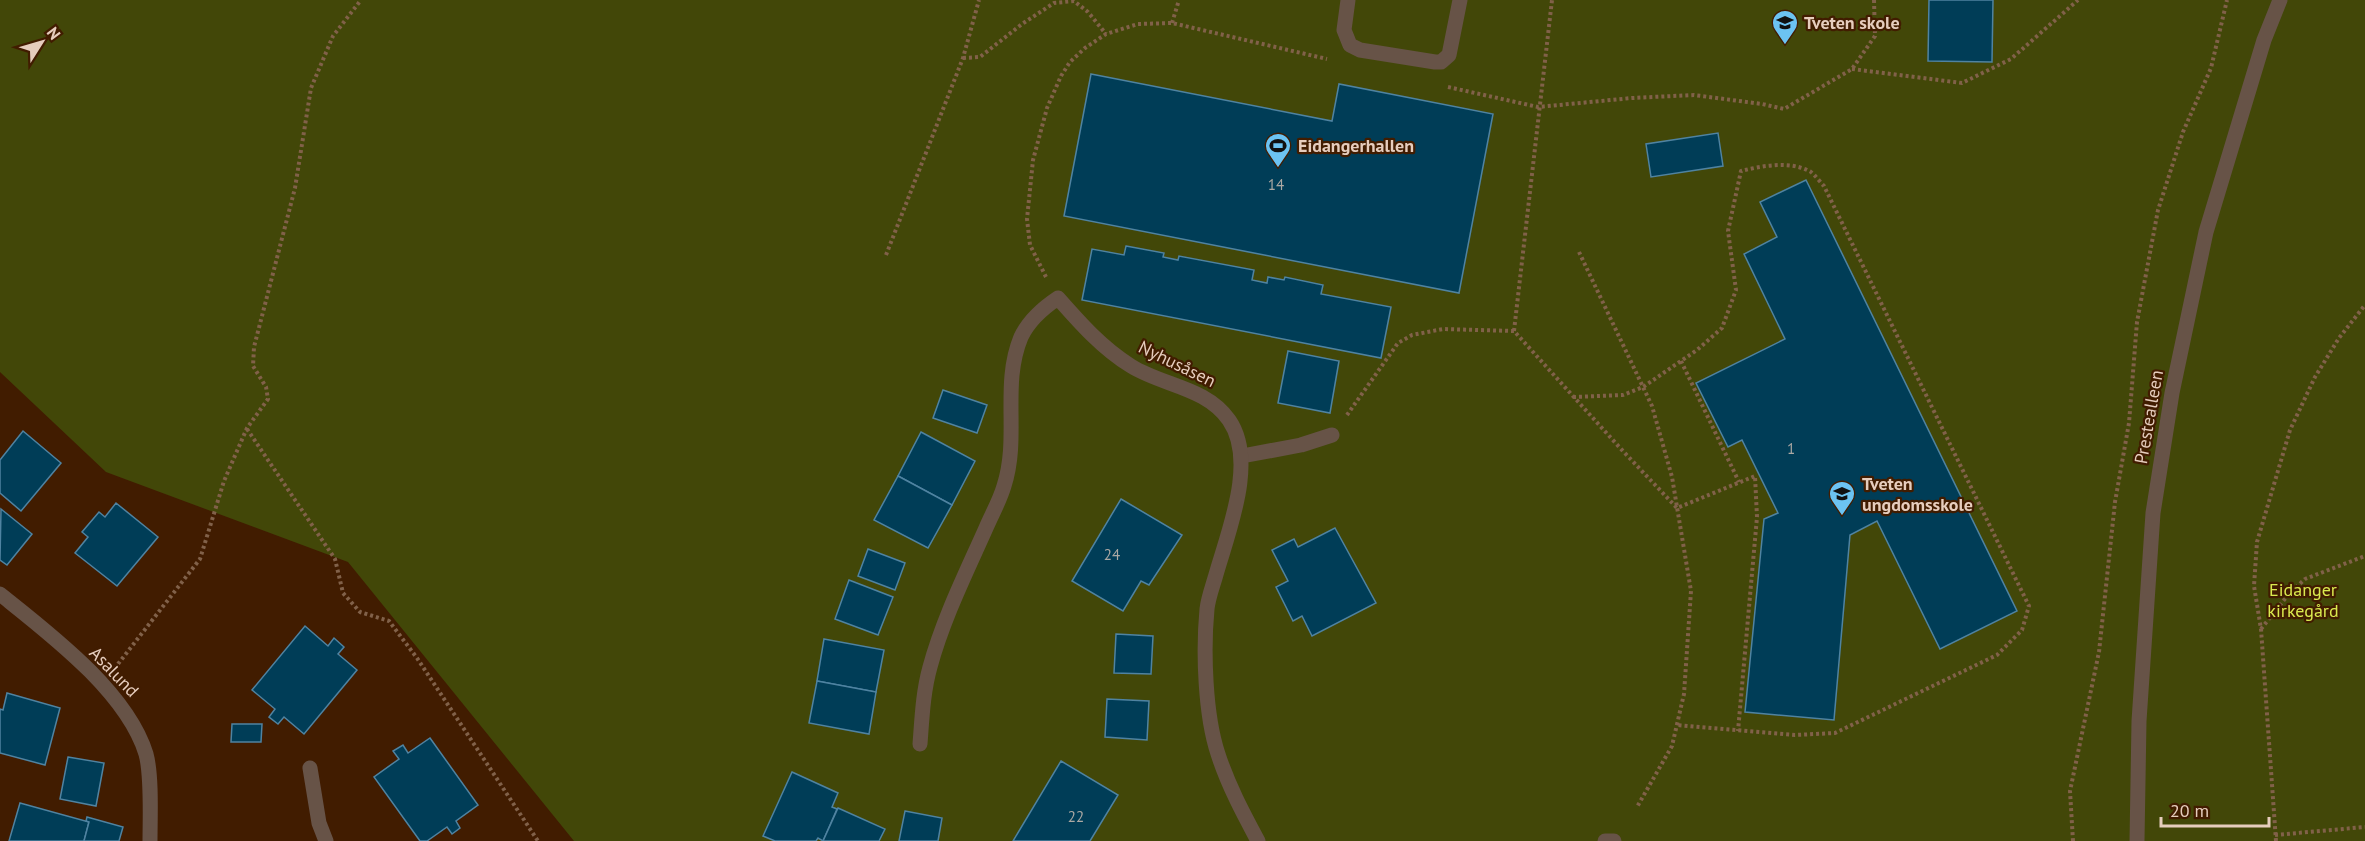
<svg xmlns="http://www.w3.org/2000/svg" width="2365" height="841" viewBox="0 0 2365 841" font-family="'PT Sans',sans-serif">
	<rect width="100%" height="100%" fill="#411c00"/>
	<!-- green -->
	<path fill="#424708" d="M0,0H2365V841H574L348,562L106,472L0,372Z"/>
	<!-- building -->
	<g fill="#003d57" stroke="#4f83a1" stroke-width="1.5">
		<path d="M1929,0H1993L1992,62L1928,61Z"/>
		<path d="M1091,74L1332,121L1339,84L1493,114L1459,293L1064,216Z"/>
		<path d="M1718,133L1723,166L1651,177L1646,144Z"/>
		<path d="M1806,180L2017,611L1940,649L1877,521L1850,535L1834,720L1745,712L1764,519L1778,513L1742,440L1728,447L1696,383L1785,339L1744,254L1777,237L1760,202Z"/>
		<path d="M1126,246L1164,253L1163,257L1178,260L1179,256L1254,270L1252,280L1267,283L1268,277L1284,280L1285,277L1323,285L1321,294L1391,307L1381,358L1082,300L1092,249L1124,255Z"/>
		<path d="M1288,351L1339,361L1330,413L1278,403Z"/>
		<path d="M943,390L987,405L977,433L933,418Z"/>
		<path d="M23,431L61,463L21,511L0,493V460Z"/>
		<path d="M921,432L975,461L952,505L898,476Z"/>
		<path d="M898,476L952,505L928,548L874,520Z"/>
		<path d="M1121,499L1182,535L1149,585L1141,581L1123,611L1072,581Z"/>
		<path d="M116,503L158,537L117,586L75,553L88,537L82,532L99,512L105,517Z"/>
		<path d="M1,509L32,534L7,565L0,560Z"/>
		<path d="M1335,528L1376,603L1312,636L1302,616L1293,621L1276,587L1288,581L1272,550L1294,539L1298,547Z"/>
		<path d="M868,549L905,563L895,590L858,576Z"/>
		<path d="M849,580L893,597L878,635L835,619Z"/>
		<path d="M305,626L328,646L334,638L344,647L338,654L357,670L304,734L284,717L278,724L269,717L275,709L252,690Z"/>
		<path d="M1116,634L1153,636L1151,674L1114,673Z"/>
		<path d="M824,639L884,650L876,692L817,681Z"/>
		<path d="M817,681L876,692L869,734L809,723Z"/>
		<path d="M7,693L60,708L45,765L0,753V709L3,710Z"/>
		<path d="M1107,699L1149,701L1147,740L1105,737Z"/>
		<path d="M232,724H262L261,742H231Z"/>
		<path d="M430,738L478,805L456,821L460,828L452,834L447,827L427,841H420L374,777L399,759L393,751L403,745L408,753Z"/>
		<path d="M68,757L104,763L96,806L60,799Z"/>
		<path d="M1061,761L1118,795L1090,841H1013Z"/>
		<path d="M792,772L838,793L832,807L837,809L823,841L818,838L816,841H775L763,836Z"/>
		<path d="M20,803L89,822L84,841H9Z"/>
		<path d="M838,808L885,829L879,841H823Z"/>
		<path d="M905,811L942,818L938,841H899Z"/>
		<path d="M87,817L123,827L119,841H84L89,822L86,821Z"/>
	</g>
	<g fill="none" stroke-linecap="round" stroke-linejoin="round">
		<!-- path -->
		<g stroke="#816149" stroke-width="4" stroke-dasharray="3 3" stroke-linecap="butt">
			<path d="M1172,23L1179,0"/>
			<path d="M963,58L980,57L1022,24L1054,3L1074,1L1088,12L1106,34"/>
			<path d="M1852,69L1962,83L2011,59L2078,0"/>
			<path d="M1448,87L1538,107L1632,98L1694,95L1762,104L1784,109L1852,69L1875,36L1874,0"/>
			<path d="M1579,252L1652,406L1672,477L1691,591L1684,694L1672,746L1637,807"/>
			<path d="M886,255L963,58L979,0"/>
			<path d="M1046,277L1030,245L1027,219L1033,160L1047,108L1061,76L1070,62L1085,48L1106,34L1138,24L1172,23L1327,59"/>
			<path d="M1514,331L1552,0"/>
			<path d="M1681,361L1739,482"/>
			<path d="M1573,397L1623,395L1643,387L1697,350L1722,328L1736,290L1728,231L1741,171C1762,166 1790,160 1811,172C1815,175 1820,182 1824,186L2029,606L2022,630L1997,655L1835,733L1795,735L1677,725"/>
			<path d="M1347,415L1398,343L1412,335L1443,329L1514,331L1621,449L1677,508L1755,476L1757,517L1738,731"/>
			<path d="M247,429L335,559L343,593L360,612L389,621L417,658L538,841"/>
			<path d="M2261,629L2288,595L2305,579L2365,556"/>
			<path d="M118,664L200,559L224,481L247,428L268,399L266,387L253,366L254,347L295,188L311,88L333,36L361,0"/>
			<path d="M2275,835L2365,827"/>
			<path d="M2073,841L2070,791L2099,652L2115,502L2129,423L2137,322L2158,210L2183,132L2211,68L2227,0"/>
			<path d="M2276,841L2261,629L2254,586L2257,542L2290,430L2315,377L2339,338L2365,305"/>
		</g>
		<!-- minor -->
		<g stroke="#675347" stroke-width="15">
			<path d="M1348,0L1344,30L1350,45L1360,50L1435,62H1441L1449,55L1460,0"/>
			<path d="M1242,456L1301,445L1332,435"/>
			<path d="M0,594C50,634 127,692 146,754C152,776 150,818 150,841"/>
			<path d="M920,744C922,718 923,692 930,667C943,619 966,573 986,528C992,514 1000,500 1004,486C1020,437 1001,385 1021,337C1029,320 1043,308 1058,298C1080,323 1102,348 1131,366C1163,386 1206,387 1229,420C1258,462 1227,534 1215,578C1212,588 1208,599 1207,609C1203,651 1205,715 1218,754C1228,785 1243,813 1258,841"/>
			<path d="M310,768L319,823L326,841"/>
			<path d="M1605,841H1614"/>
			<path d="M2137,841L2139,721L2153,513L2172,393L2206,232L2264,40L2280,0"/>
		</g>
	</g>
	<!-- icons -->
	<defs>
		<symbol id="school-pin" viewBox="-11 -11 22 30"><path d="M0 17L-7.5 6A9.5 9.5 0 1 1 7.5 6Z" fill="#6cc3f2" stroke="#411c00"/><path d="M0-5L7-2L0 1L-7-2ZM-4 1L0 2.5L4 1V4Q0 6-4 4Z" fill="#111"/></symbol>
		<symbol id="stadium-pin" viewBox="-11 -11 22 30"><path d="M0 17L-7.5 6A9.5 9.5 0 1 1 7.5 6Z" fill="#6cc3f2" stroke="#411c00"/><path d="M0-5a6.5 5 0 1 0 0 10a6.5 5 0 1 0 0-10ZM-3.5-1.8h7v3.6h-7Z" fill="#111"/></symbol>
	</defs>
	<g fill-rule="evenodd">
		<use href="#school-pin" x="1770" y="8" width="30" height="40"/>
		<use href="#stadium-pin" x="1263" y="131" width="30" height="40"/>
		<use href="#school-pin" x="1827" y="479" width="30" height="40"/>
	</g>
	<g text-anchor="middle" stroke-width="4.5" stroke-linejoin="round" paint-order="stroke">
		<!-- number labels -->
		<g font-size="15" fill="#aca9a4">
			<text x="1276" y="190">14</text>
			<text x="1791" y="454">1</text>
			<text x="1112" y="560">24</text>
			<text x="1076" y="822">22</text>
		</g>
		<!-- poi labels -->
		<g font-size="18" font-weight="bold" fill="#e6cdbd" stroke="#411c00" text-anchor="start">
			<text x="1804" y="29">Tveten skole</text>
			<text x="1298" y="152">Eidangerhallen</text>
			<text x="1862" y="490">Tveten<tspan x="1862" dy="21">ungdomsskole</tspan></text>
		</g>
		<!-- street labels -->
		<g font-size="18" fill="#e6cdbd" stroke="#411c00">
			<text transform="translate(1177 364) rotate(26)" y="6">Nyhusåsen</text>
			<text transform="translate(2149 417) rotate(-80)" y="6">Prestealleen</text>
			<text transform="translate(114 672) rotate(46)" y="6">Asalund</text>
		</g>
		<!-- park labels -->
		<g font-size="18" fill="#dae94e" stroke="#411c00">
			<text x="2303" y="596">Eidanger<tspan x="2303" dy="21">kirkegård</tspan></text>
		</g>
	</g>
	<!-- north arrow -->
	<g transform="translate(42 42) rotate(53)" stroke="#411c00" stroke-width="4.5" paint-order="stroke">
	<path d="M0-4.5L10 22L0 15L-10 22Z" fill="#e6cdbd"/>
	<text y="-9" font-size="16" font-weight="bold" text-anchor="middle" fill="#e6cdbd">N</text>
	</g>
	<!-- scale -->
	<path d="M2161 817v9h108v-9" fill="none" stroke="#e6cdbd" stroke-width="3"/>
	<text x="2170" y="817" font-size="18" fill="#e6cdbd" stroke="#411c00" stroke-width="4.5" paint-order="stroke">20 m</text>
</svg>
